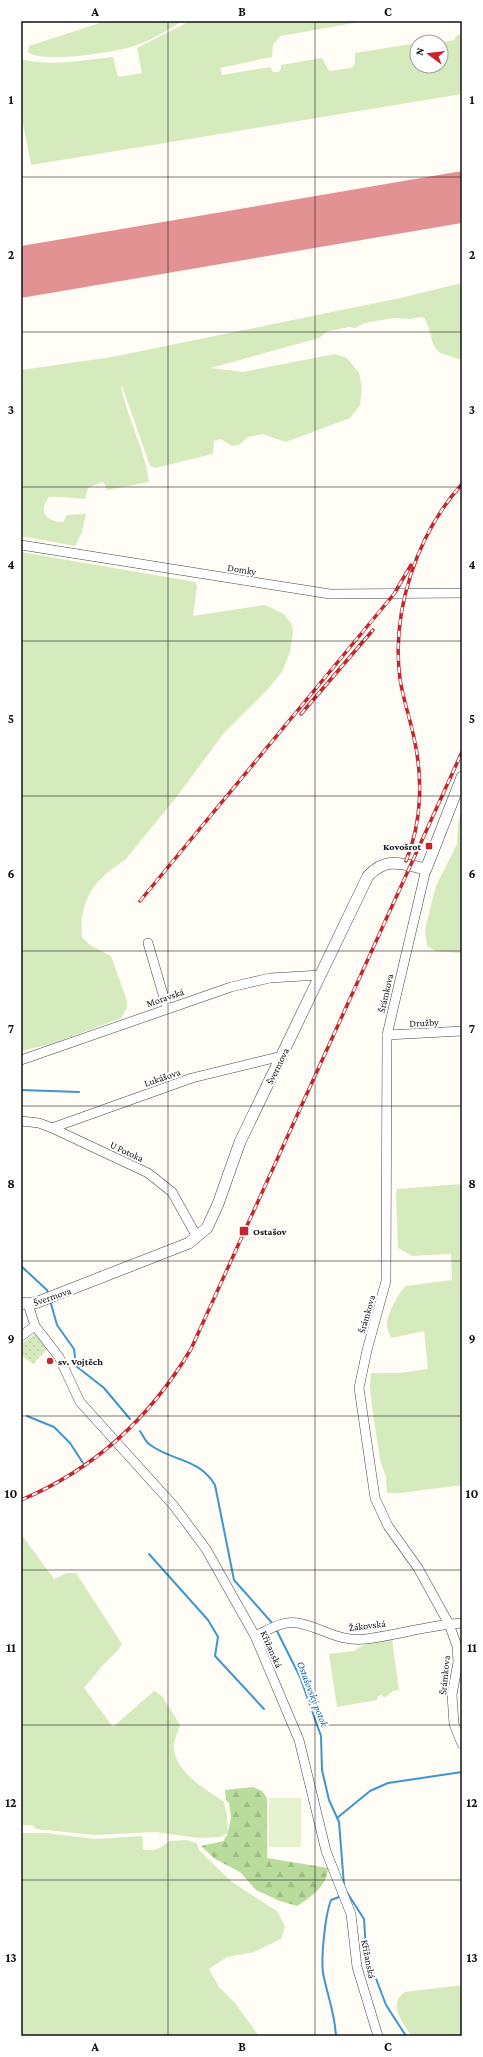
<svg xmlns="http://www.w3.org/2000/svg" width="483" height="2057" viewBox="0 0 483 2057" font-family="'Crimson Pro',serif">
	<defs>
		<pattern id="forest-firs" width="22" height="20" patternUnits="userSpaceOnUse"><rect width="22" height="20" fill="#b9dc9c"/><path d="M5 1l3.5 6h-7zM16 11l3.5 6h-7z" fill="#9ebc85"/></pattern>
		<pattern id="park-dots" width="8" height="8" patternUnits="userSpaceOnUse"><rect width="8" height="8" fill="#d5ebbd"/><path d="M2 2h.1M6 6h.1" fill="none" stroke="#b6c8a1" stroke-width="1.8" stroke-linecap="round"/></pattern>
	</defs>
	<rect width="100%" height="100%" fill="#fffdf5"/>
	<!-- grass -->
	<g fill="#d5ebbd">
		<path d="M106,21H183C168,29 153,40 137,45C119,52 42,64 28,52L29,46Z"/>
		<path d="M190,21H365L281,36L273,44L272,57L220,68L222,75L270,67L273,72H278L281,69V65L322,58L329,71L351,68L355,64V53L417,43V66H441V42H420L440,39L443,42L454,40L457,35L462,34V94L31,165L21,113V59C51,67 83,60 113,57L118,77L142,73L137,48Z"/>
		<path d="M462,283V360C456,358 445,355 441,353C429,347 432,326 423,317L409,319L393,318L365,323L355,328L349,327L328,331L319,338L211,368L243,372L335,354L347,358L359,373L362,387L360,405L350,418L286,442L262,434L248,437L239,445L232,446L221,439L214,441L213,454L155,468L150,466L122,386H121C127,418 145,449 149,482L107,490L105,484L102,482L88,488L85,499C73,499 62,496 49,497C38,512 46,522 63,522L67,515L86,514L82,532L75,546L21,536V370L112,357L400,298Z"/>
		<path d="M21,552L195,582L197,586L193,616L264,605L270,607L285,615L292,625L293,632L290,652L282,672L267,690L224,733L175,799L125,860C94,880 79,899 82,937L90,945L111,956L127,1001V1008L121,1018L54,1043L21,1051Z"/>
		<path d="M462,808V953L435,951L427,946L425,930L433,897L437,884L457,844L458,824Z"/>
		<path d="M462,1184V1485L400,1493H387L386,1477L380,1460L372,1407L370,1387L371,1373H399L428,1369L424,1331L391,1338C389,1333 386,1327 387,1322C388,1314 399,1291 406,1286L452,1280L451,1254L412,1256L398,1248L396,1194L397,1189Z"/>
		<path d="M21,1534L54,1579L67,1573H76L122,1644L118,1650L102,1666L84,1688L113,1727L154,1691L162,1696L180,1725C178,1732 173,1742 174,1749C177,1774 206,1789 224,1802L227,1815L228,1833L220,1837L199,1838L155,1832L94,1835L36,1829L32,1825H21Z"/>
		<path d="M392,1639L399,1690L393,1691L384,1698L382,1695L378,1696L377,1700L337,1707L329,1654L354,1651L363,1645Z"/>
		<path d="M21,1833H46L96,1839L142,1836L143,1849C152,1853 163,1847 169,1841L187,1840L197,1843L199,1850L232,1882L278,1912L285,1927L281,1939L254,1952L227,1957L209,1969L219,1987L235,2003L259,2036H21Z"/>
		<path d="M462,1985V2036H411C403,2022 387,2005 405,1992Z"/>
	</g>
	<!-- forest -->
	<path fill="url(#forest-firs)" d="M253,1787L262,1791L267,1798V1858L328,1868C328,1885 310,1898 297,1906L280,1901L256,1890L240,1872L215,1859L201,1846L224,1841L225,1837L227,1836L231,1818L229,1803L226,1800L225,1790Z"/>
	<!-- park -->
	<path fill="url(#park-dots)" d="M35,1334L47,1349L33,1364L21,1355V1344Z"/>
	<!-- pitch -->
	<rect fill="#e6f2cf" x="269" y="1798" width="32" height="49"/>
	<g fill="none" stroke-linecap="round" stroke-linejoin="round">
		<!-- stream -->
		<g stroke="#3f96cf" stroke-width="2">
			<path d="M21,1090L79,1092"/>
			<path d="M21,1266L47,1290L48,1294"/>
			<path d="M50,1300L57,1325L74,1349L76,1366L104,1388L130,1419"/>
			<path d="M27,1416L54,1427L70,1443L83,1463"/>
			<path d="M140,1431C143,1435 145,1441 149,1444C172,1462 198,1457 215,1485L234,1580L273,1624"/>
			<path d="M149,1554L208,1620L218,1637L215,1656L264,1709"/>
			<path d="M277,1631L300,1677L321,1736L322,1770L329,1800L339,1822L344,1885"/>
			<path d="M337,1818L370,1791L388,1783L462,1772"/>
			<path d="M346,1891L364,1919L367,1964L375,1976L386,2005L406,2036"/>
			<path d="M336,2036C335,2014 327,1994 323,1973C321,1957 325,1915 331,1900L339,1897"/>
		</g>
		<!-- runway -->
		<path stroke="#e29292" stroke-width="51" d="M21,272L462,197"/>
		<defs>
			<g id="minor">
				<path d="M21,545L330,594L462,593"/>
				<path d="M426,869L387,1035L386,1281L367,1350L359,1388L375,1498L388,1526L418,1568L449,1624L457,1646L458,1662L452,1695L454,1724L462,1744"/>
				<path d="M148,943L167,1008"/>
				<path d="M387,1035L462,1031"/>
				<path d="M21,1060L231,987L270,978L320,975"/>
				<path d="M21,1121L39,1123L52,1128L148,1173L172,1192L197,1237"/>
				<path d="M52,1128L192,1078L282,1056"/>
				<path d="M28,1304L35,1326L59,1357L80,1402L174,1506L206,1549L255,1636L299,1740L326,1851L351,1914L357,1967L378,2036"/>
				<path d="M21,1336L35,1326"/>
				<path d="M255,1636C268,1630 283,1620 298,1623C324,1628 337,1642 366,1639C398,1635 429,1625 462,1623"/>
			</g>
			<path id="tertiary" d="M21,1303L28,1304L38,1302L189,1243L207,1228L218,1204L240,1142L368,876C387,856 402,864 426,869L462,777"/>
		</defs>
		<!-- minor casing -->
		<use href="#minor" stroke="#444" stroke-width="10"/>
		<!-- tertiary casing -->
		<use href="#tertiary" stroke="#444" stroke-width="12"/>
		<!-- minor -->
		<use href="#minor" stroke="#fff" stroke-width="9"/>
		<!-- tertiary -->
		<use href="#tertiary" stroke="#fff" stroke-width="11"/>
		<defs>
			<g id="rail">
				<path d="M301,714L373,630"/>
				<path d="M406,861C422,822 423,778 414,738C410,718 403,699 400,679C391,611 417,534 462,484"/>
				<path d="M140,901L394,594L411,565"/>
				<path d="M21,1500C95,1469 150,1418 191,1349L462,752"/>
			</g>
		</defs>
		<!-- rail casing -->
		<use href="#rail" stroke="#c4262e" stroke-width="3.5"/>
		<!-- rail -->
		<use href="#rail" stroke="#fff" stroke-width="2" stroke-dasharray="6" stroke-linecap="butt"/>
	</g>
	<!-- grid -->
	<path fill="none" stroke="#111" stroke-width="1" stroke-opacity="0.55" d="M168,21V2036M315,21V2036M21,177H462M21,332H462M21,487H462M21,641H462M21,796H462M21,951H462M21,1106H462M21,1261H462M21,1416H462M21,1570H462M21,1725H462M21,1880H462"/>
	<!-- markers -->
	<g fill="#c4262e" stroke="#fff" stroke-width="1.5">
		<rect x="425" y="842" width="8" height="8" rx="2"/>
		<rect x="239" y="1226" width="10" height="10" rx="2"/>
		<circle cx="50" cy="1361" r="4"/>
	</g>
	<g text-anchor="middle" stroke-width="4" stroke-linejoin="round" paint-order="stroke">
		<!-- street labels -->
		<g font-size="10" fill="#111" stroke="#fff">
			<text transform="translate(242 569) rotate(9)" y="4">Domky</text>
			<text transform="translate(385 993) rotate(-77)" y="4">Šrámkova</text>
			<text transform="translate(165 997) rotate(-19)" y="4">Moravská</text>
			<text transform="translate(424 1022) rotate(-3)" y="4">Družby</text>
			<text transform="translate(277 1066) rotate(-64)" y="4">Švermova</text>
			<text transform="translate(162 1077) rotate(-19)" y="4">Lukášova</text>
			<text transform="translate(127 1151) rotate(25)" y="4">U Potoka</text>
			<text transform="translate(52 1296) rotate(-19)" y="4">Švermova</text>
			<text transform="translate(366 1314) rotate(-74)" y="4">Šrámkova</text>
			<text transform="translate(367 1625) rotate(-7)" y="4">Žákovská</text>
			<text transform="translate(272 1649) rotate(66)" y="4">Křižanská</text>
			<text transform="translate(444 1675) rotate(-84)" y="4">Šrámkova</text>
			<text transform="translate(369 1959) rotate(79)" y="4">Křižanská</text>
		</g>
		<!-- poi labels -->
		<g font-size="10" font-weight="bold" fill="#111" stroke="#fff" text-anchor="start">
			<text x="421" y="850" text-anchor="end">Kovošrot</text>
			<text x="253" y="1235">Ostašov</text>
			<text x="58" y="1365">sv. Vojtěch</text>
		</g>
		<!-- water labels -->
		<g font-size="11" font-style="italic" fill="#1768a6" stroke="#fff">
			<text transform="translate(313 1694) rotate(69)" y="4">Ostašovský potok</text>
		</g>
	</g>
	<!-- border -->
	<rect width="483" height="2057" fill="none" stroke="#ffffff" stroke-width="44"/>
	<!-- north arrow -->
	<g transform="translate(429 54) rotate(285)"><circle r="19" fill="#ffffff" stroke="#a0a0a0"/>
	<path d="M0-3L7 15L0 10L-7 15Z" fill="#c4262e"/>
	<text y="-6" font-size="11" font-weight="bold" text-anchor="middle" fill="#111111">N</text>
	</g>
	<rect x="22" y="22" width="439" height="2013" fill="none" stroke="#111" stroke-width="1.5"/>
	<g font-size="13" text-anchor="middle" font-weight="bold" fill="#111">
		<text x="95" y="16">A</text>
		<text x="242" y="16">B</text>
		<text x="388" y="16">C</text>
		<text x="11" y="104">1</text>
		<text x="472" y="104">1</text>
		<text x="11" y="259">2</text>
		<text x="472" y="259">2</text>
		<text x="11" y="414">3</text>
		<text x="472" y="414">3</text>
		<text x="11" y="569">4</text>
		<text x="472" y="569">4</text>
		<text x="11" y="723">5</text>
		<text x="472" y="723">5</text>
		<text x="11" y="878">6</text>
		<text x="472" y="878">6</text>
		<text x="11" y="1033">7</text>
		<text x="472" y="1033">7</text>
		<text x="11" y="1188">8</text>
		<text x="472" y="1188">8</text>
		<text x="11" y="1343">9</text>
		<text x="472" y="1343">9</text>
		<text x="11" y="1498">10</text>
		<text x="472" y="1498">10</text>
		<text x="11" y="1652">11</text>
		<text x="472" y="1652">11</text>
		<text x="11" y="1807">12</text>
		<text x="472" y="1807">12</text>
		<text x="11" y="1962">13</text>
		<text x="472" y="1962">13</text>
		<text x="95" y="2051">A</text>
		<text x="242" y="2051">B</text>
		<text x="388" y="2051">C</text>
	</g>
</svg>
